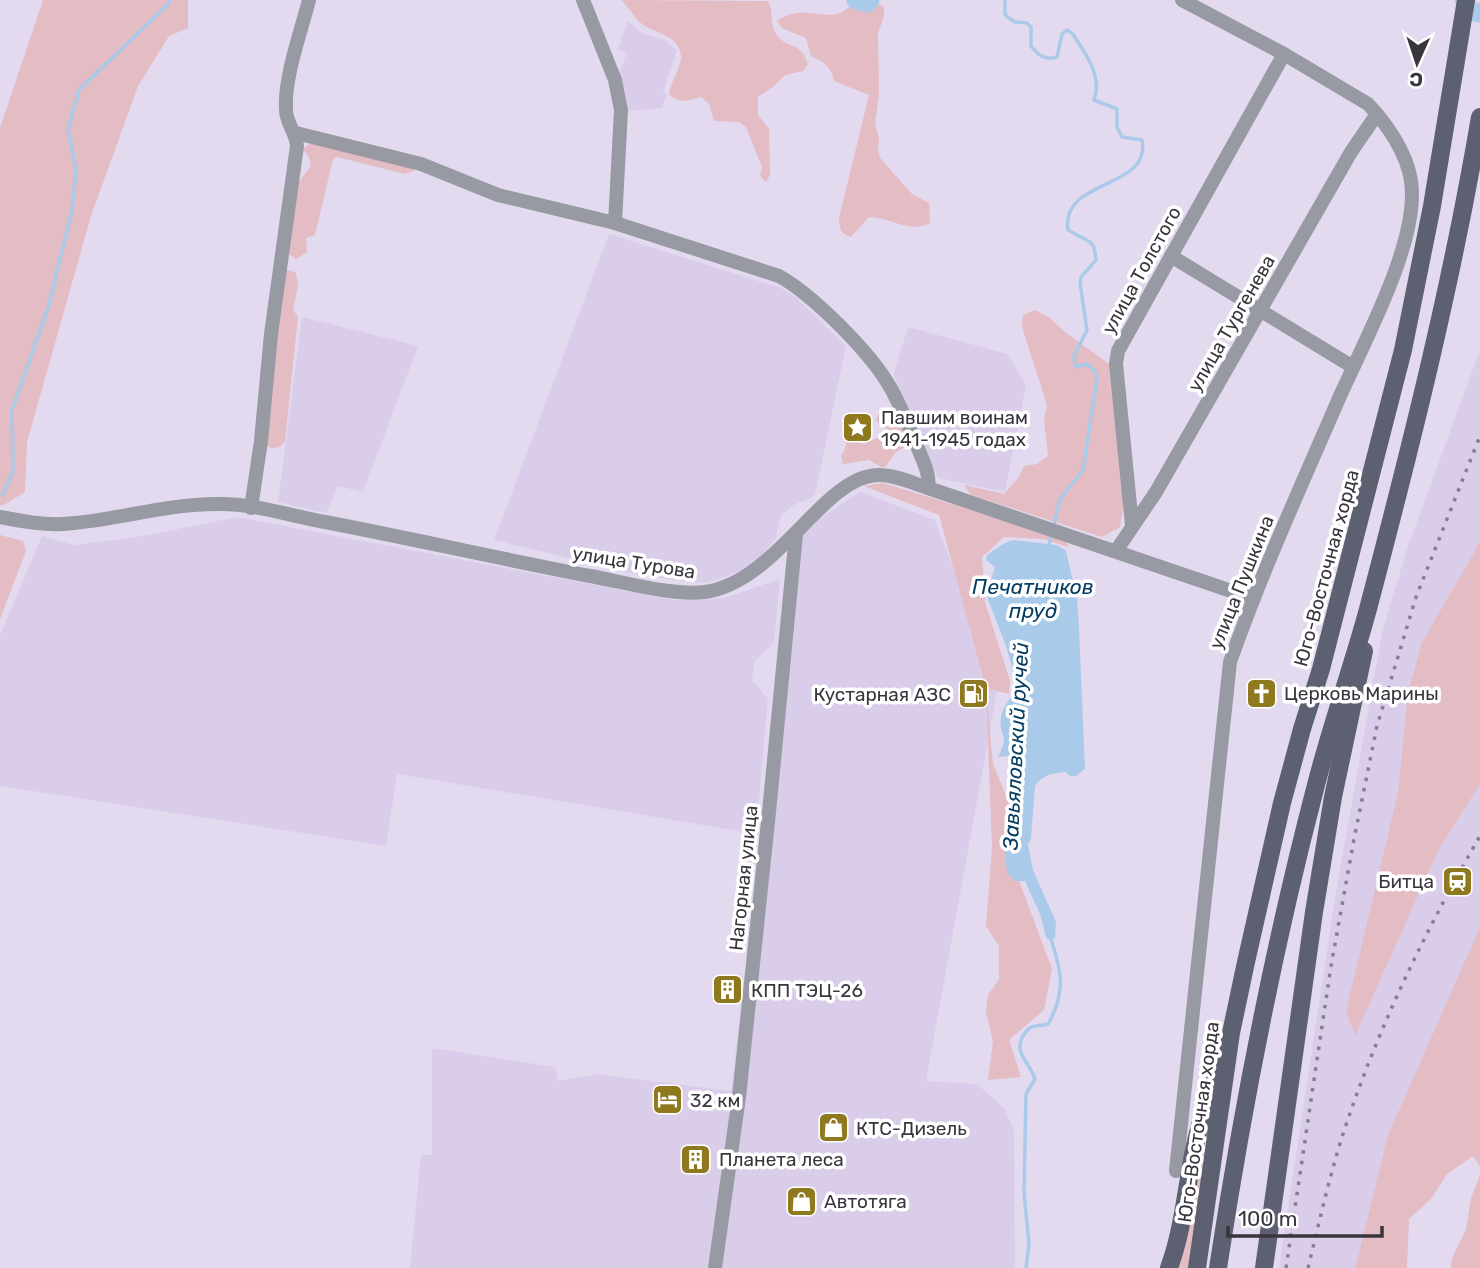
<svg xmlns="http://www.w3.org/2000/svg" width="1480" height="1268" viewBox="0 0 1480 1268" font-family="Rubik,sans-serif">
	<rect width="100%" height="100%" fill="#e4daf0"/>
	<!-- built -->
	<g fill="#dacdea">
		<path d="M628,21L644,34L663,39L677,50L663,92L667,94L662,108L627,111L625,90H622L619,74L627,52L618,49Z"/>
		<path d="M609,234L781,288L795,297L846,346L815,495L805,501L797,503L781,515L775,540L755,562L742,570L714,581L700,583L643,576L494,540Z"/>
		<path d="M302,317L418,346L363,492L338,486L326,513L278,502Z"/>
		<path d="M908,327L1008,354L1026,385L1005,492L938,478L901,398L894,373Z"/>
		<path d="M1480,350V542L1422,642L1408,692L1398,793L1355,1035L1438,851L1480,784V927L1388,1135L1355,1268H1279L1335,898L1382,633L1407,549Z"/>
		<path d="M860,492L935,520L998,686L926,1081L977,1084L1004,1108L1014,1130L1015,1268H410L421,1155H432V1048L555,1067L558,1081L596,1074L731,1091L796,534Z"/>
		<path d="M237,517L674,600L721,599L780,579L774,643L755,661L752,680L768,699L756,834L397,774L386,846L0,786V635L42,536L74,545L143,536Z"/>
	</g>
	<!-- green -->
	<g fill="#e3bcc4">
		<path d="M43,0H188V28L169,36L138,86L91,216L27,442L25,492L2,506L0,505V128Z"/>
		<path d="M621,0L768,1C774,11 769,23 776,34C786,49 801,41 808,64L803,71L785,75L773,87L758,97V115L769,129L770,175L766,182L760,176L762,167L746,127L739,122L714,121L709,104L701,97C688,100 680,105 669,94C671,81 680,70 681,58C681,35 655,34 642,24C635,19 630,8 621,0Z"/>
		<path d="M876,3L884,7V16L878,33L879,95L875,123L879,140L878,149L880,158L912,194L929,203L930,223C910,234 890,217 869,217L851,237C841,234 839,229 839,218L869,95L834,81C831,66 824,62 811,56L806,38L782,28L777,21C806,0 827,27 849,7H868Z"/>
		<path d="M311,143L415,167L414,171L405,174L337,157L333,159L315,235L306,238L307,252L296,259L289,254L298,183L311,166L309,158L303,149Z"/>
		<path d="M288,270L296,273L298,285L293,310L298,317L285,441C280,449 273,449 265,446C266,434 275,383 272,377L285,272Z"/>
		<path d="M1035,310L1049,317L1065,332L1109,364L1124,502L1120,527L1102,537L971,495L964,485L1004,494L1019,477L1024,466L1037,464L1048,456L1044,420L1047,405L1022,327L1023,315Z"/>
		<path d="M881,408L898,416L907,437V446L896,452L885,467H881L869,460L843,464L841,455L844,452L847,440L852,438L864,444C872,439 882,439 885,429L876,420Z"/>
		<path d="M883,483L1066,539L1068,547L1044,539L1004,537L982,557L985,602L1010,681L1009,694L986,688L939,515L864,486Z"/>
		<path d="M0,535L23,541L26,551L0,619Z"/>
		<path d="M1480,542V784L1438,851L1355,1036L1346,1011L1398,793L1408,692L1422,642Z"/>
		<path d="M986,692L993,764L1011,808L1007,848L1052,969L1044,1010L1009,1040L1021,1077L988,1080L993,1041L986,1012L988,995L999,979V946L986,926L992,847Z"/>
		<path d="M1480,927V1166L1473,1156L1447,1174L1432,1198L1409,1219L1407,1268H1355L1388,1135Z"/>
		<path d="M1208,1131L1210,1132L1189,1268H1178Z"/>
		<path d="M1480,1175V1268H1451L1452,1258L1466,1230L1471,1198Z"/>
	</g>
	<!-- water -->
	<path fill="#a9cbe9" d="M1014,540L1057,545L1066,551L1077,599L1079,627L1085,769L1076,776H1070L1066,772C1054,773 1042,775 1035,786L1031,839L1028,844L1033,870L1056,922L1055,938L1050,941L1046,937L1040,914L1025,881H1014L1007,872L1004,847L1005,836L1019,819L1018,764L1009,756L998,757C1011,731 998,739 1001,717C1002,705 1013,699 1014,688C1017,667 996,621 988,600L987,594L995,567L986,560L987,555C996,549 1004,542 1014,540Z"/>
	<g fill="none" stroke-linecap="round" stroke-linejoin="round">
		<!-- stream -->
		<g stroke="#a9cbe9" stroke-width="3.5">
			<path d="M1005,0V15L1015,22L1027,23L1031,27V46C1038,55 1045,61 1057,57L1062,34L1067,30L1072,33C1085,52 1103,77 1094,100L1117,109V127L1122,137L1142,140C1152,190 1060,178 1068,230L1090,242L1094,247L1096,260L1081,277L1080,283L1087,330L1074,356L1075,367L1086,364C1092,368 1096,370 1097,378L1083,470L1060,499L1054,525"/>
			<path d="M2,495L13,472L12,410L49,305L72,210L76,170L68,130L79,90L169,3V0"/>
			<path d="M1048,549L1052,533"/>
			<path d="M1026,1268L1029,1244L1024,1193L1026,1094L1035,1079C1030,1062 1013,1054 1023,1036C1025,1032 1027,1030 1031,1027C1036,1025 1042,1026 1048,1024C1067,991 1061,969 1050,936"/>
		</g>
		<!-- river -->
		<g stroke="#a9cbe9" stroke-width="19">
			<path d="M856,0L867,3L870,0"/>
			<path d="M1464,0L1470,11L1480,13"/>
		</g>
		<!-- minor -->
		<g stroke="#9799a3" stroke-width="14">
			<path d="M583,0L615,80L621,110L615,223"/>
			<path d="M296,133L421,164L498,195L615,223L779,276C813,295 871,353 890,387C900,404 907,423 915,441C920,455 931,473 928,488"/>
			<path d="M1171,256L1353,367"/>
			<path d="M251,508L261,441L271,334L297,146C296,132 286,123 286,110C284,77 301,32 309,0"/>
			<path d="M0,517C21,521 42,525 63,524C116,521 167,503 221,504C255,504 291,516 325,522C414,539 501,559 590,576C623,582 673,596 705,592C777,582 823,477 877,475C893,474 912,483 928,488L1252,598"/>
			<path d="M1132,525L1116,364L1118,351L1284,54"/>
			<path d="M1116,551L1156,492L1351,152L1377,114"/>
			<path d="M1176,1171L1230,662C1262,571 1302,484 1340,396C1364,342 1420,240 1411,181C1407,153 1387,124 1368,104L1284,54L1182,0"/>
			<path d="M715,1268L739,1097L769,812L796,534"/>
		</g>
		<!-- major -->
		<g stroke="#5c6071" stroke-width="18">
			<path d="M1169,1268C1183,1230 1186,1189 1194,1150C1200,1121 1210,1093 1220,1066"/>
			<path d="M1197,1268L1231,1033L1246,962L1282,803L1302,729L1321,669L1403,350L1432,206L1466,0"/>
			<path d="M1218,1268C1243,1105 1274,945 1316,785C1331,726 1352,668 1368,609C1411,446 1452,283 1480,117"/>
			<path d="M1264,1268L1314,912L1333,797L1364,651"/>
		</g>
		<!-- rail -->
		<g stroke="#867f8d" stroke-width="3.5" stroke-dasharray="3.5 7" stroke-linecap="butt">
			<path d="M1286,1268L1331,966L1354,839L1377,726L1416,597L1480,436"/>
			<path d="M1308,1268C1319,1223 1329,1178 1343,1134C1377,1030 1425,931 1480,836"/>
		</g>
	</g>
	<!-- icons -->
	<defs>
		<symbol id="sight-square" viewBox="-11 -11 22 22"><rect x="-9" y="-9" width="18" height="18" rx="4" fill="#8f791f" stroke="#fff"/><path d="M0-6L1.8-2.2L6-1.7L2.9 1.2L3.7 5.4L0 3.3L-3.7 5.4L-2.9 1.2L-6-1.7L-1.8-2.2Z" fill="#fff"/></symbol>
		<symbol id="church-square" viewBox="-11 -11 22 22"><rect x="-9" y="-9" width="18" height="18" rx="4" fill="#8f791f" stroke="#fff"/><path d="M-1.2-6h2.4v3.5h3.3v2.4h-3.3V6h-2.4V-.1h-3.3v-2.4h3.3Z" fill="#fff"/></symbol>
		<symbol id="fuel-square" viewBox="-11 -11 22 22"><rect x="-9" y="-9" width="18" height="18" rx="4" fill="#8f791f" stroke="#fff"/><path d="M-5.5-6h7V0h2V4h1.3V-2.5L3-4.5l.8-.8L6-3V5H2.5V1h-1V6h-7ZM-4.2-4.7v3.2H.2V-4.7Z" fill="#fff"/></symbol>
		<symbol id="station-square" viewBox="-11 -11 22 22"><rect x="-9" y="-9" width="18" height="18" rx="4" fill="#8f791f" stroke="#fff"/><path d="M-3-6H3Q5-6 5-4V2Q5 4 3 4L4.5 6H3L1.5 4h-3L-3 6H-4.5L-3 4Q-5 4-5 2V-4Q-5-6-3-6ZM-3.5-4v3h7v-3ZM-3.5 1v1.5H-2V1ZM2 1v1.5H3.5V1Z" fill="#fff"/></symbol>
		<symbol id="building-square" viewBox="-11 -11 22 22"><rect x="-9" y="-9" width="18" height="18" rx="4" fill="#8f791f" stroke="#fff"/><path d="M-4-6H4V6H1V3H-1V6H-4ZM-2.5-4.3h1.7v1.8h-1.7ZM.8-4.3h1.7v1.8H.8ZM-2.5-1h1.7V.8h-1.7ZM.8-1h1.7V.8H.8Z" fill="#fff"/></symbol>
		<symbol id="hotel-square" viewBox="-11 -11 22 22"><rect x="-9" y="-9" width="18" height="18" rx="4" fill="#8f791f" stroke="#fff"/><path d="M-6-4.5h1.5V1H6V5H4.5V3h-9V5H-6ZM-4 0a1.8 1.8 0 1 1 3.6 0ZM.5 0V-2.5h3Q6-2.5 6 0Z" fill="#fff"/></symbol>
		<symbol id="shop-square" viewBox="-11 -11 22 22"><rect x="-9" y="-9" width="18" height="18" rx="4" fill="#8f791f" stroke="#fff"/><path d="M-5-2.5h2.3a2.7 3.5 0 0 1 5.4 0H5L5.5 6h-11ZM-1.5-2.5h3a1.5 2.3 0 0 0-3 0Z" fill="#fff"/></symbol>
	</defs>
	<g fill-rule="evenodd">
		<use href="#sight-square" x="840" y="410" width="35" height="35"/>
		<use href="#church-square" x="1244" y="676" width="35" height="35"/>
		<use href="#fuel-square" x="956" y="676" width="35" height="35"/>
		<use href="#station-square" x="1440" y="864" width="35" height="35"/>
		<use href="#building-square" x="710" y="972" width="35" height="35"/>
		<use href="#hotel-square" x="650" y="1082" width="35" height="35"/>
		<use href="#shop-square" x="816" y="1110" width="35" height="35"/>
		<use href="#building-square" x="678" y="1142" width="35" height="35"/>
		<use href="#shop-square" x="784" y="1184" width="35" height="35"/>
	</g>
	<g text-anchor="middle" stroke-width="7" stroke-linejoin="round" paint-order="stroke">
		<!-- street labels -->
		<g font-size="19" fill="#39353d" stroke="#fff">
			<text transform="translate(1141 270) rotate(-61)" y="7">улица Толстого</text>
			<text transform="translate(1231 323) rotate(-60)" y="7">улица Тургенева</text>
			<text transform="translate(634 562) rotate(9)" y="7">улица Турова</text>
			<text transform="translate(1326 568) rotate(-75)" y="7">Юго-Восточная хорда</text>
			<text transform="translate(1241 582) rotate(-68)" y="7">улица Пушкина</text>
			<text transform="translate(743 878) rotate(-84)" y="7">Нагорная улица</text>
			<text transform="translate(1198 1122) rotate(-82)" y="7">Юго-Восточная хорда</text>
		</g>
		<!-- poi labels -->
		<g font-size="19" fill="#39353d" stroke="#fff" text-anchor="start">
			<text x="881" y="424">Павшим воинам<tspan x="881" dy="22">1941-1945 годах</tspan></text>
			<text x="1284" y="700">Церковь Марины</text>
			<text x="951" y="701" text-anchor="end">Кустарная АЗС</text>
			<text x="1434" y="888" text-anchor="end">Битца</text>
			<text x="751" y="997">КПП ТЭЦ-26</text>
			<text x="690" y="1107">32 км</text>
			<text x="856" y="1135">КТС-Дизель</text>
			<text x="719" y="1166">Планета леса</text>
			<text x="824" y="1208">Автотяга</text>
		</g>
		<!-- water labels -->
		<g font-size="21" font-style="italic" fill="#053d63" stroke="#fff">
			<text x="1033" y="594">Печатников<tspan x="1033" dy="24">пруд</tspan></text>
			<text transform="translate(1016 746) rotate(-87)" y="7">Завьяловский ручей</text>
		</g>
	</g>
	<!-- north arrow -->
	<g transform="translate(1417 63) rotate(183)" stroke="#ffffff" stroke-width="5" paint-order="stroke">
	<path d="M0-5L12 26L0 18L-12 26Z" fill="#39353d"/>
	<text y="-10" font-size="19" font-weight="bold" text-anchor="middle" fill="#39353d">С</text>
	</g>
	<!-- scale -->
	<path d="M1228 1226v10h154v-10" fill="none" stroke="#39353d" stroke-width="3.5"/>
	<text x="1238" y="1226" font-size="21" fill="#39353d" stroke="#ffffff" stroke-width="5" paint-order="stroke">100 m</text>
</svg>
